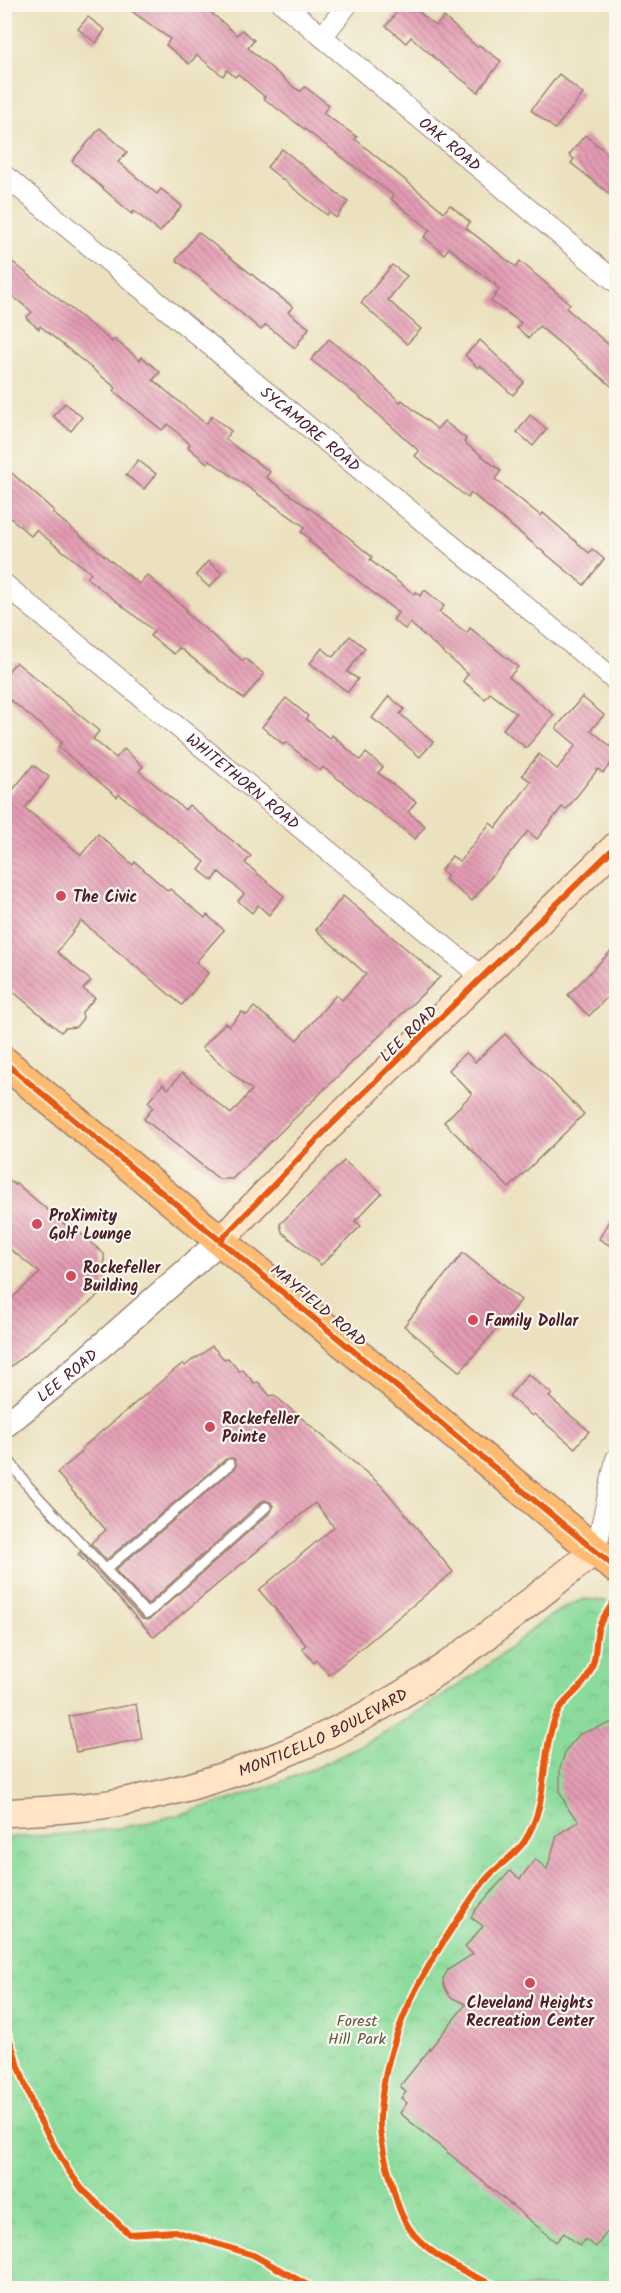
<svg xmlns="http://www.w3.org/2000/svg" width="621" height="2293" viewBox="0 0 621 2293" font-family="Kalam,sans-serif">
	<defs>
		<pattern id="park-crowns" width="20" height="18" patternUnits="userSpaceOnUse" patternTransform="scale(1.5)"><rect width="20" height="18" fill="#8bdc9c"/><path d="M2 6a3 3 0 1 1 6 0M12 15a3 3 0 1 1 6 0" fill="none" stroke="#79bc87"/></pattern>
		<pattern id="building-back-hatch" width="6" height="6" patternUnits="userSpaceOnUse" patternTransform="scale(1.5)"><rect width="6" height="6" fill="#e39bb3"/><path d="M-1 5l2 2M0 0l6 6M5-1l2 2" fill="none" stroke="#ba7e92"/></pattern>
	</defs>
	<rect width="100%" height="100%" fill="#fbf7ec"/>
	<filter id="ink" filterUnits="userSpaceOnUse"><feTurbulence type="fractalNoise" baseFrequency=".0167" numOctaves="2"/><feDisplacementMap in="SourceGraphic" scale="12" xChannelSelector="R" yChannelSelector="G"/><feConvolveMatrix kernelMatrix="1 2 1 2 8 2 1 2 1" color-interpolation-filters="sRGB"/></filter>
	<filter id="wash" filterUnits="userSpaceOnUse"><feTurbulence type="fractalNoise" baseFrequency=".008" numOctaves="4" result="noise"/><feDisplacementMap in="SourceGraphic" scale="24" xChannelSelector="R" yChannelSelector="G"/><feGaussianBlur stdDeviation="1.35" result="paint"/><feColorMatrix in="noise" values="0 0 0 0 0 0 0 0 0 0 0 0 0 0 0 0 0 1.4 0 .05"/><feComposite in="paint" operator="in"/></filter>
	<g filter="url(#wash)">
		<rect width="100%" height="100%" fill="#ebe1be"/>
		<!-- park -->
		<path fill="url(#park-crowns)" stroke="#6a7e64" stroke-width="1.5" d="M585,1599L613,1602L616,1604V2288H5V1838C53,1835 102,1833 149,1822C237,1801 329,1769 405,1720C436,1700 467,1681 496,1659C526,1636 548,1611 585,1599Z"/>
		<g id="blocks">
			<!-- building -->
			<g fill="url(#building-back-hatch)">
				<path d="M122,4H201L237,35L242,30L254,40L248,48L262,60L296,89L301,91L305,87L329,105L323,113L357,137L355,139L444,212L450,205L470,222L466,228L516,267L520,261L570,304L566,308L616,351V390L539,326L529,338L517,328L521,323L491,301L499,290L495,285L449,248L444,254L424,237L430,230L391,199L394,196L263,98L265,97L238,74L235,77L227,70L223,76L197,55L189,64L166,45L170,39Z"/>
				<path d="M403,4H409L436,26L444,17L477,47L479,45L501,61L478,92L443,65L411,37L406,43L386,26Z"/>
				<path d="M88,17L105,30L96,43L78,29Z"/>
				<path d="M559,74L583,94L555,129L531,110Z"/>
				<path d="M100,128L127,152L118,162L157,194L161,189L182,206L160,232L134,211L132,214L72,161Z"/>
				<path d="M585,135L616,160V199L571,163L574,159L569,155Z"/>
				<path d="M282,149L348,202L336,218L329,212L327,215L267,167Z"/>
				<path d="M198,232L293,307L288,312L309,328L295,348L266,325L261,330L199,277L176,260Z"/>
				<path d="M4,255L112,342L114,339L140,360L142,357L160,372L153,380L206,424L212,416L231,431L225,439L270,472L266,477L342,532L372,557L370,560L414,594L416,592L420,596L425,590L444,606L439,612L467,633L470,628L518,667L509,677L554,715L526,748L503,729L516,713L490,693L485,699L463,681L468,674L410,623L405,629L393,620L398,613L309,541L310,539L301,532L305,527L209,460L207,463L188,447L190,444L168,424L162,430L114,391L116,388L89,366L40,326L39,329L26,318L32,312L4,289Z"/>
				<path d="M392,265L407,276L388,300L421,329L407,344L361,303Z"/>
				<path d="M329,339L355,360L400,402L402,400L437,429L444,421L466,439L464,442L501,471L495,479L541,516L543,513L589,553L592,549L604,559L584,585L471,493L468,498L415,456L419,451L358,396L311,360Z"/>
				<path d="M480,340L524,382L513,395L480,366L478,368L465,355Z"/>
				<path d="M65,403L82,417L71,431L53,416Z"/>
				<path d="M530,415L547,429L533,446L517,432Z"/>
				<path d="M138,460L156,474L144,489L126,475Z"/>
				<path d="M4,466L54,511L53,513L139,584L147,575L187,610L185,612L243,661L245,658L264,674L244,699L181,649L179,648L174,654L150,636L154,631L87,578L91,573L36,530L31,536L4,512Z"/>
				<path d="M208,561L222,574L209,587L196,575Z"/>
				<path d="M350,636L365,648L347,672L358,679L348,692L310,663L322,648L333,657Z"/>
				<path d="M16,662L99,731L93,739L116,758L124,749L143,766L139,771L185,810L189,805L251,856L245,863L284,896L269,915L258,905L252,913L238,901L244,894L219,872L213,881L199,870L205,862L119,794L117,797L58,747L62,742L4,695V676Z"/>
				<path d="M389,696L404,709L400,714L433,742L420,757L388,730L372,718Z"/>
				<path d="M582,697L604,715L591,730L616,751V757L603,773L598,769L566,810L562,807L537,839L528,831L472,901L445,879L448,876L441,870L452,856L459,861L461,860L490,823L496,828L531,782L522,775L539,754L557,769L576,745L556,728Z"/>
				<path d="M286,698L308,716L306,719L330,739L332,735L360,760L366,753L383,767L378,773L416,802L408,812L425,826L415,839L323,767L320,771L286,742L284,745L262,727Z"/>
				<path d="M33,765L49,777L25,808L81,855L98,834L133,865L135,862L168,891L170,889L205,918L207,915L224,930L196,962L208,973L182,1005L81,921L57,952L91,981L83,989L95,998L82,1012L83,1018L76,1027L65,1028L61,1032L4,984V801Z"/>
				<path d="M343,896L440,977L232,1179H219L144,1119L153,1107L148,1102L163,1084L168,1089L182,1073L231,1114L252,1090L202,1048L225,1023L229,1026L242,1012L247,1015L254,1007L297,1040L336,995L342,1000L366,974L316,930Z"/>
				<path d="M616,946V988L589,1016L568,995Z"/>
				<path d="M505,1034L584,1114L509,1188L444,1122L472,1094L449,1070L466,1052L475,1062Z"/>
				<path d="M344,1161L382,1193L355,1221L361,1226L321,1265L282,1232L280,1224Z"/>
				<path d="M4,1176L15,1185L16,1183L70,1229L72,1226L104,1254L105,1290L4,1372V1305L40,1273L4,1244Z"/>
				<path d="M616,1208V1249L599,1239Z"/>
				<path d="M463,1253L521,1300L460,1372L404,1326Z"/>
				<path d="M212,1346L224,1359L228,1358L239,1371L243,1370L254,1383L258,1382L270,1396L274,1395L382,1486L453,1572L329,1675L316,1660L314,1663L302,1648L306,1645L259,1590L334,1527L315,1503L154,1637L78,1554L80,1552L142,1619L149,1620L271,1512L273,1506L271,1502L265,1500L261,1502L147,1605L115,1570L234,1469L236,1466L235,1460L232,1458L226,1459L106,1560L91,1543L106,1530L57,1473L81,1453L82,1448L183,1363L185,1366L196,1357L197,1358Z"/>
				<path d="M528,1374L552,1394L549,1397L589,1431L575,1448L534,1414L532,1416L509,1396Z"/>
				<path d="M136,1704L142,1739L76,1752L69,1716Z"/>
				<path d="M616,1721V2220L596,2247L585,2239L580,2246L564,2233L556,2242L400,2113L407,2103L401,2098L406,2092L400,2086L466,2004L450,1997L444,1986L443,1979L448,1970L473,1954L465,1947L483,1926L471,1917L477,1908L510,1871L520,1879L535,1859L547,1869L557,1835L579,1821L568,1809L560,1792V1768L566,1750L580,1734Z"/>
			</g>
		</g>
	</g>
	<g filter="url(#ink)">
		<use href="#blocks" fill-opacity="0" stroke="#9a8074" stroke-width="1.5"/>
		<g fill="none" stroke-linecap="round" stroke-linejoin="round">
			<defs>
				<g id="service">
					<path d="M4,1454L28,1486L147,1614L266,1507"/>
					<path d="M106,1569L230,1464"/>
				</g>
				<g id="minor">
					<path id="s1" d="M283,4L616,282"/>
					<path d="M322,37L348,4"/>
					<path id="s2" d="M4,175L616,681"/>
					<path id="s3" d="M4,584L483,978"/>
					<path d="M596,1550L616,1459"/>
				</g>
				<g id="tertiary">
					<path id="s4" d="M4,1426L76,1368L220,1241"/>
				</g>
				<g id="secondary">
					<path d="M220,1241L329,1127L616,846"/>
					<path id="s5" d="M4,1813C32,1811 59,1810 86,1807C210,1793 343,1737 444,1667C496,1631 546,1589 596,1550"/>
				</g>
				<path id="primary" d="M4,1062L616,1568"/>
			</defs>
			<!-- service casing -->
			<use href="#service" stroke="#9a8074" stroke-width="12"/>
			<!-- minor casing -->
			<use href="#minor" stroke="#9a8074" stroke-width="22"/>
			<!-- tertiary casing -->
			<use href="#tertiary" stroke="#9a8074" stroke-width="27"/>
			<!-- secondary casing -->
			<use href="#secondary" stroke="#9a8074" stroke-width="30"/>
			<!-- primary casing -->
			<use href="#primary" stroke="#9a8074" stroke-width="33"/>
			<!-- service -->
			<use href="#service" stroke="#fff" stroke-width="9"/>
			<!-- minor -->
			<use href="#minor" stroke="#fff" stroke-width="20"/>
			<!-- tertiary -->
			<use href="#tertiary" stroke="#fff" stroke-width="24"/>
			<!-- secondary -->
			<use href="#secondary" stroke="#ffe4c6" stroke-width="27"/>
			<!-- primary -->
			<use href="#primary" stroke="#ffbb71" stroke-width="30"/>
			<defs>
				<g id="cycleway">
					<path d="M4,1062L616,1568"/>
					<path d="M220,1241L329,1127L616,846"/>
					<path d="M4,2023L34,2110L68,2170L82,2189L129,2234L175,2231L253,2255L313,2288"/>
					<path d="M502,2288C473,2277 443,2263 420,2241C403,2225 396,2202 391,2180C386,2163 381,2145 380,2127C379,2111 382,2093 385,2077C398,2013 428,1964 464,1910C471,1899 479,1887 488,1877C499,1865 514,1856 524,1842C549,1804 540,1764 553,1724C561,1698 576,1696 587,1678C598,1659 594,1648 598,1630C600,1620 609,1610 613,1602"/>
				</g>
			</defs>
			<!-- cycleway casing -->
			<use href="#cycleway" stroke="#fbf7ec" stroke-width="10"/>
			<!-- cycleway -->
			<use href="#cycleway" stroke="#e8590c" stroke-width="6"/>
		</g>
	</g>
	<!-- markers -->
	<g fill="#d1495b" stroke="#fbf7ec" stroke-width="2">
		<circle cx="61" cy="896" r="6"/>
		<circle cx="37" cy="1224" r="6"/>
		<circle cx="71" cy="1276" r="6"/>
		<circle cx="473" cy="1320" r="6"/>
		<circle cx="210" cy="1427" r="6"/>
		<circle cx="530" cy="1983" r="6"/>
	</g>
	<g text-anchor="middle" stroke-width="4.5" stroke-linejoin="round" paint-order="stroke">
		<!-- street labels -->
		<g font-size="16" fill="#4a1f2b" stroke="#fbf7ec">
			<text dy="6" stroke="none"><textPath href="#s1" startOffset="218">OAK ROAD</textPath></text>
			<text dy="6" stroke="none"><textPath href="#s2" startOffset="398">SYCAMORE ROAD</textPath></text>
			<text dy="6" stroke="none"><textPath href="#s3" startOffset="310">WHITETHORN ROAD</textPath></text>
			<text transform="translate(408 1033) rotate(-44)" y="6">LEE ROAD</text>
			<text transform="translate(319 1305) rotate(40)" y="6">MAYFIELD ROAD</text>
			<text dy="6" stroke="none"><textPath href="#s4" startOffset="81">LEE ROAD</textPath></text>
			<text dy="6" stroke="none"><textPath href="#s5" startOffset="332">MONTICELLO BOULEVARD</textPath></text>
		</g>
		<!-- poi labels -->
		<g font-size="16" font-weight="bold" fill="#4a1f2b" stroke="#fbf7ec" text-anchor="start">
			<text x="73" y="902">The Civic</text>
			<text x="49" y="1221">ProXimity<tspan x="49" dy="18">Golf Lounge</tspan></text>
			<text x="83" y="1273">Rockefeller<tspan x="83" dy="18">Building</tspan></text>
			<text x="485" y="1326">Family Dollar</text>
			<text x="222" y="1424">Rockefeller<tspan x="222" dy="18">Pointe</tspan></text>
			<text x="530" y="2008" text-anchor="middle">Cleveland Heights<tspan x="530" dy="18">Recreation Center</tspan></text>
		</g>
		<!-- park labels -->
		<g font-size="16" fill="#5e584d" stroke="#fbf7ec">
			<text x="357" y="2026">Forest<tspan x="357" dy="18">Hill Park</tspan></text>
		</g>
	</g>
	<!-- margin -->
	<rect width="621" height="2293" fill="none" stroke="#fbf7ec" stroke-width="24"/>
</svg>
